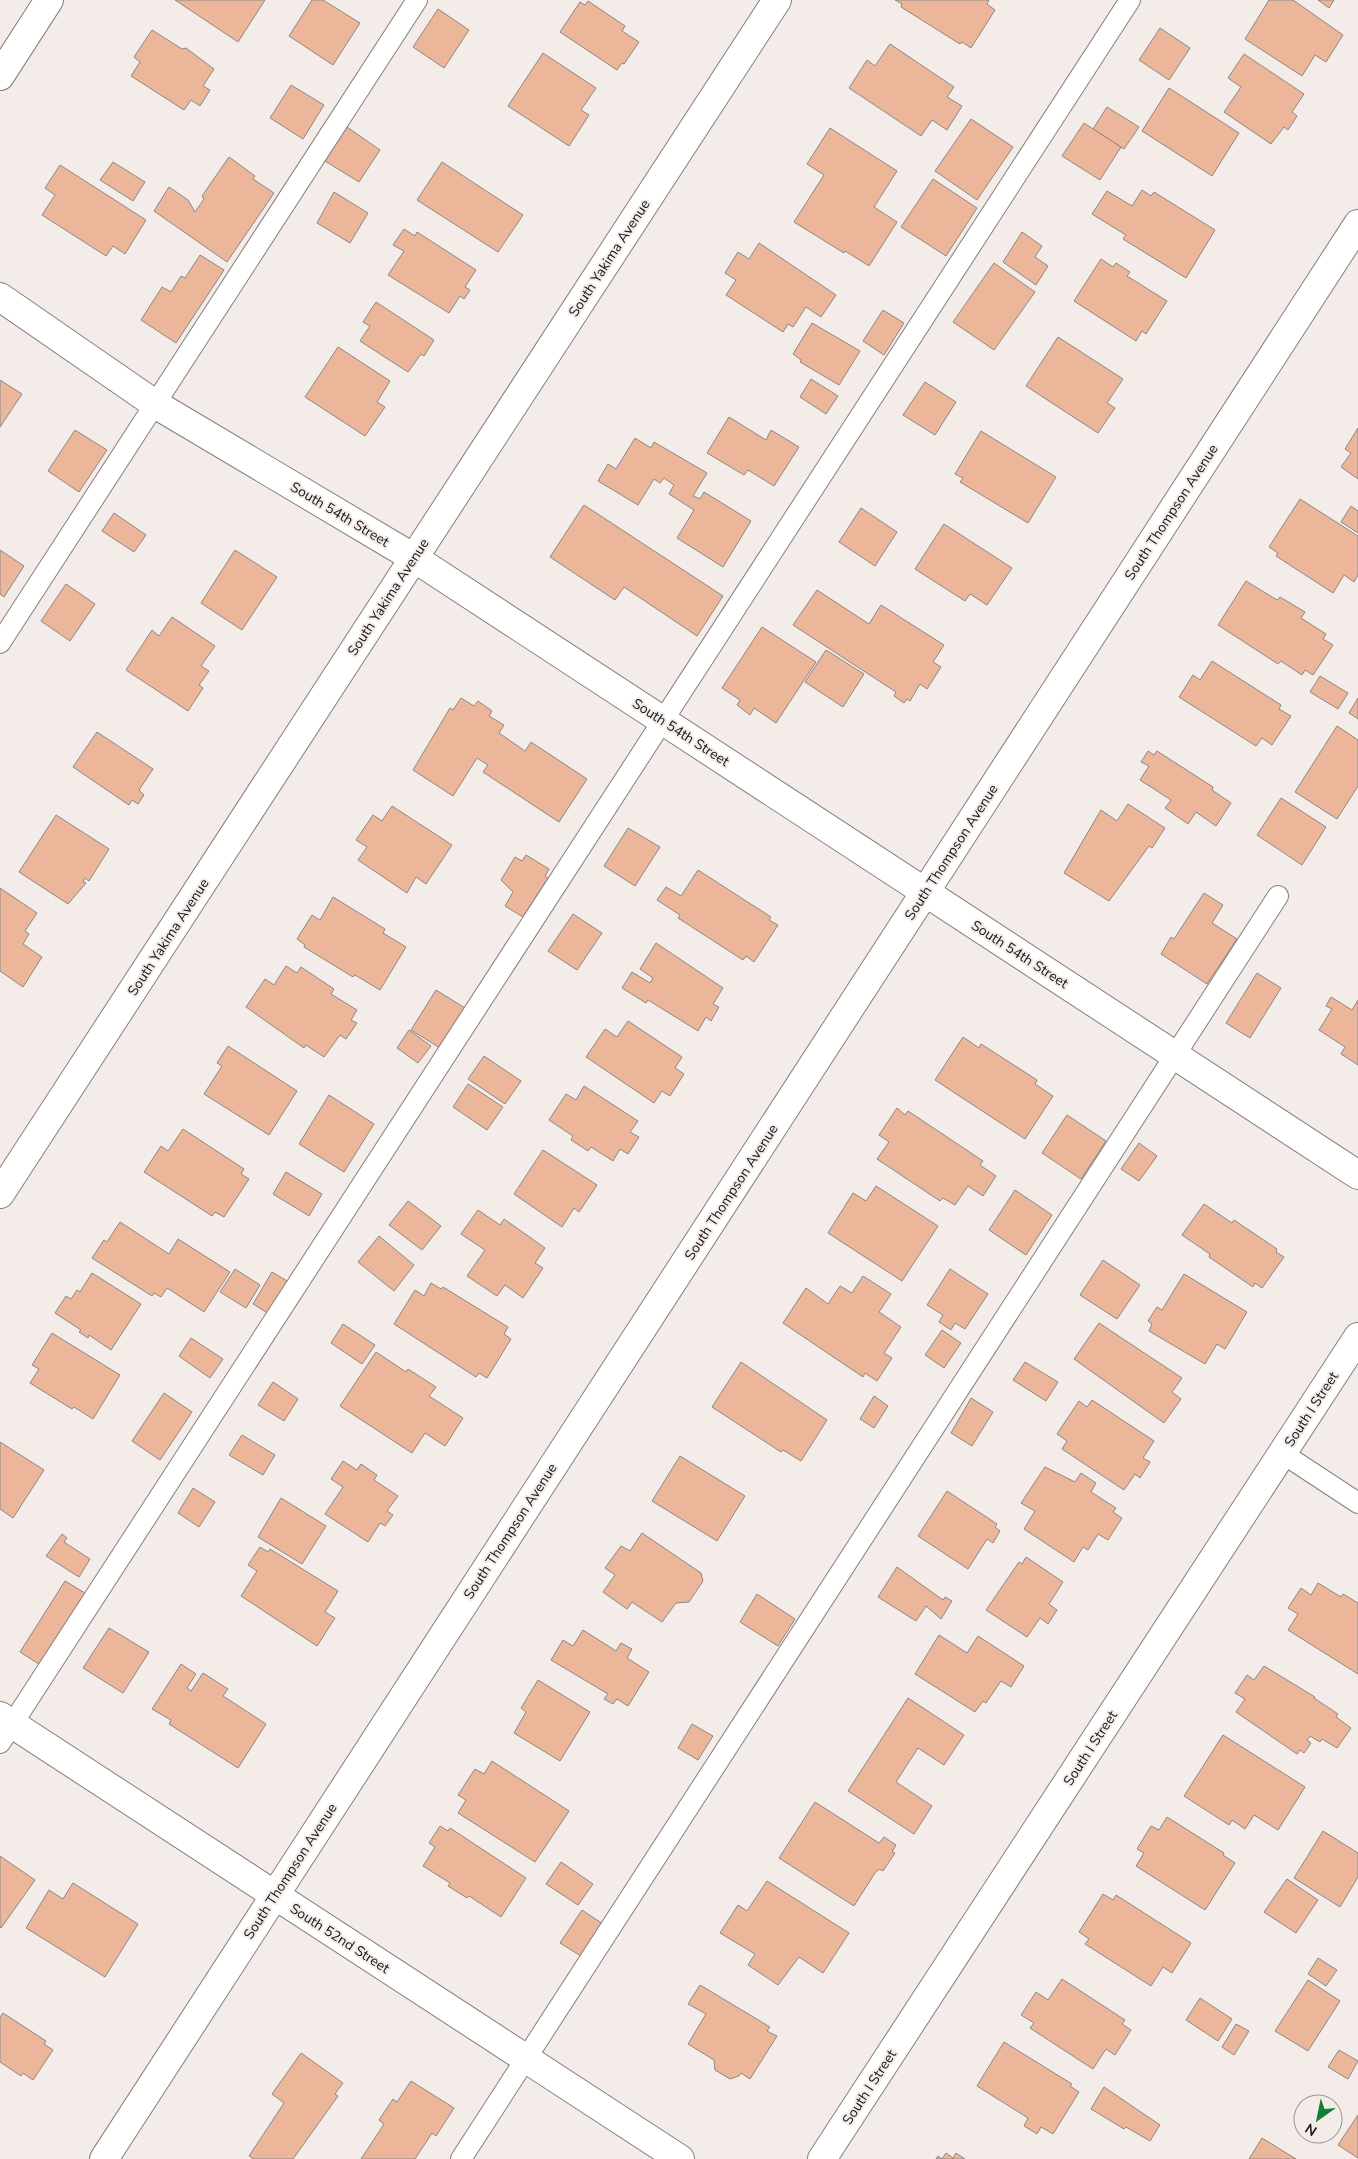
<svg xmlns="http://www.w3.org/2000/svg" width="1358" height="2159" viewBox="0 0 1358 2159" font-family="'Nunito Sans',sans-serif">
	<rect width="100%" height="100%" fill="#f4ece8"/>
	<!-- building -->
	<g fill="#ebb699" stroke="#8e8783">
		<path d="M175,0H265L238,42Z"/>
		<path d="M312,0H323L360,23L333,65L289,36Z"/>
		<path d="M895,0H989L987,4L995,10L971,48L962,42L960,44L901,7L902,4Z"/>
		<path d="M1269,0H1293L1343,35L1326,62L1315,55L1302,76L1245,39Z"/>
		<path d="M1318,0H1334L1329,8Z"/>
		<path d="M588,1L625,26L622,31L639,42L624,64L622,63L617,70L560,32L580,2L585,5Z"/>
		<path d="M438,9L469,30L444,68L413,47Z"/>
		<path d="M1160,28L1190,48L1169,80L1139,60Z"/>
		<path d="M152,30L182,49L186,48L214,69L203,86L210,90L200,106L191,100L184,110L131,76L140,62L134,57Z"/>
		<path d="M890,44L954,87L947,97L962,106L947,130L932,120L921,136L849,88L867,60L875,66Z"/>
		<path d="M543,53L596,88L581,110L589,115L569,146L508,106Z"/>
		<path d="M1244,54L1304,94L1292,112L1297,116L1288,130L1284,127L1271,144L1224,112L1241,87L1228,78Z"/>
		<path d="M291,85L324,105L303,139L270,118Z"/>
		<path d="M1169,88L1239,133L1212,176L1142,131Z"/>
		<path d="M1107,107L1139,127L1124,149L1093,129Z"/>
		<path d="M971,119L1013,147L977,200L935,171Z"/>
		<path d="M1084,123L1121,147L1100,180L1062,156Z"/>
		<path d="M347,127L380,150L359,182L325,161Z"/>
		<path d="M830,128L897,171L874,207L897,222L869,266L845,251L844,253L794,222L824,175L807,164Z"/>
		<path d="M229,157L255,176L253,179L274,193L227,262L154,211L169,187L188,200L195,212L204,199L202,196Z"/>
		<path d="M113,162L145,182L133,201L100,180Z"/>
		<path d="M442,162L523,215L498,252L417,200Z"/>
		<path d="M60,165L146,220L125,254L113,246L106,256L42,215L55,195L45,188Z"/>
		<path d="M933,179L977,208L946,256L901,227Z"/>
		<path d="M1142,190L1151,196L1154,192L1215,230L1186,278L1123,239L1126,235L1092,214L1107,191L1132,206Z"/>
		<path d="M334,192L368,213L350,243L317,223Z"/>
		<path d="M404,229L415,236L417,232L476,270L465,287L470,290L464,299L460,296L449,313L388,275L404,251L393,245Z"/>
		<path d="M1022,232L1042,246L1035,257L1048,266L1036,285L1003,262Z"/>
		<path d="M759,243L836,295L821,317L806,307L793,327L788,324L783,332L726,295L736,280L725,273L738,252L749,259Z"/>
		<path d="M200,255L224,270L176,343L141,320L162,287L171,292L181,276L185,278Z"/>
		<path d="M1101,259L1113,267L1116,263L1130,272L1127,276L1167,301L1146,334L1142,331L1136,341L1074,301Z"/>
		<path d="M994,263L1035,292L994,350L953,322Z"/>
		<path d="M376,302L434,340L424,356L421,354L408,372L360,341L370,326L363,322Z"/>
		<path d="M883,310L904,323L884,355L863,341Z"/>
		<path d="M812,323L860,351L839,385L800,362L801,360L793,354Z"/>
		<path d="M1058,337L1123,379L1107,403L1115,408L1098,433L1026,386Z"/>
		<path d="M338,347L390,381L377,402L385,407L365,436L305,397Z"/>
		<path d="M811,379L838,396L826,414L800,397Z"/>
		<path d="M0,380L22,394L0,427Z"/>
		<path d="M925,382L956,402L935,435L903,415Z"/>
		<path d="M729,417L766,440L771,430L799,447L774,486L748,470L744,475L707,453Z"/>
		<path d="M1358,428V479L1341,467L1351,453L1345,449Z"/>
		<path d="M75,430L107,450L79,492L48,471Z"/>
		<path d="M981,431L1056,477L1028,523L960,482L963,478L955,474Z"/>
		<path d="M635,438L651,448L654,442L707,473L693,496L700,499L704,492L751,521L723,567L677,538L694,510L669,494L674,485L664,478L660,483L654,479L638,505L598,481L608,464L616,469Z"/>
		<path d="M1300,499L1358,536V575L1354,582L1344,575L1333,593L1276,556L1278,553L1269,547Z"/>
		<path d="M584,505L723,596L697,636L624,587L615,600L550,557Z"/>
		<path d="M1351,506L1358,511V533L1341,522Z"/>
		<path d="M861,508L897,532L875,566L839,542Z"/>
		<path d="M114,513L146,535L134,552L102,531Z"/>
		<path d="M944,524L1012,568L987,605L970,594L965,601L915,569Z"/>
		<path d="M0,550L24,566L4,597L0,594Z"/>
		<path d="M235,550L277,577L242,630L201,603Z"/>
		<path d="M1246,581L1277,600L1280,597L1305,612L1301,618L1326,634L1323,639L1333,645L1313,675L1305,670L1302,675L1281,661L1278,664L1218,625Z"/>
		<path d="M66,584L95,604L70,641L41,621Z"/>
		<path d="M817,590L869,624L881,605L944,645L933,662L941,667L927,689L920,684L910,701L907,699L904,703L894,696L896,692L793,625Z"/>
		<path d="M172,617L215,646L201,666L209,671L199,685L203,688L188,711L126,670L152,630L159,636Z"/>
		<path d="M762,627L816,662L776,723L754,708L750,715L737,705L740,700L722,688Z"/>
		<path d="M826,650L864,674L843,707L805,682Z"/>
		<path d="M1212,661L1281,705L1279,709L1291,716L1272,745L1262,738L1256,746L1179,697L1193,675L1200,680Z"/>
		<path d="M1320,676L1348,693L1338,709L1310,692Z"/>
		<path d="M461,698L474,706L478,701L492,711L489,716L504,725L499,733L525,751L531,742L587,779L559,822L483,772L488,765L477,758L453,796L413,770L450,708L453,710Z"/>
		<path d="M1358,698V719L1349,713Z"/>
		<path d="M1337,726L1358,740V786L1337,819L1295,792Z"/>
		<path d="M97,732L153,769L139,790L144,795L138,804L132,800L129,805L73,767Z"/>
		<path d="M1148,751L1154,755L1157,751L1213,787L1212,790L1231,803L1216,826L1196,812L1188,824L1165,808L1171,800L1140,780L1149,766L1141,762Z"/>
		<path d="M1281,798L1326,827L1302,865L1257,835Z"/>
		<path d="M1128,804L1165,828L1152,848L1149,846L1109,901L1064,873L1101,810L1117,821Z"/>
		<path d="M392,806L452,845L426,884L416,877L407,893L358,860L367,847L356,840L373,815L382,821Z"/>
		<path d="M56,815L109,849L89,881L85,878L83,882L86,883L68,904L19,872Z"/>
		<path d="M628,828L660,847L635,886L604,866Z"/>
		<path d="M526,855L549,869L545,876L548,878L523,917L505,906L513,892L501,880L515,857L522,861Z"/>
		<path d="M698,870L771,917L769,920L778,925L754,962L746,956L743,960L678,918L680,915L657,900L666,887L681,896Z"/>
		<path d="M0,888L37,913L25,931L29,934L23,944L42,957L23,987L0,971Z"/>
		<path d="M1204,893L1223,905L1212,923L1237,939L1207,984L1161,954L1171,937L1174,939Z"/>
		<path d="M333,897L385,929L383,933L406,947L380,990L355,975L353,977L304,947L305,945L297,939L312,915L320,920Z"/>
		<path d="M573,914L602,933L577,970L548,951Z"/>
		<path d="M656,943L723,988L713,1004L719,1007L711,1021L706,1017L698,1031L648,1000L646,1003L622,988L632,972L650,983L653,978L640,969Z"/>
		<path d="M286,966L297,973L301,967L334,989L331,994L357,1010L351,1020L357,1023L346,1039L340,1035L324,1057L306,1045L304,1048L246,1007L265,979L274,985Z"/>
		<path d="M1257,973L1281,988L1250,1038L1226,1023Z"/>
		<path d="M436,990L465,1008L440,1048L411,1030Z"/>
		<path d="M1331,997L1352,1010L1358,1000V1065L1341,1054L1345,1047L1319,1030L1332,1009L1326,1006Z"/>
		<path d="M628,1021L682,1057L675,1068L684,1074L670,1096L662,1091L654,1103L586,1057L605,1029L617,1037Z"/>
		<path d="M409,1030L431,1046L418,1063L397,1048Z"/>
		<path d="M963,1037L979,1048L981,1044L1037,1080L1035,1084L1053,1096L1025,1139L935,1080Z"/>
		<path d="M228,1046L297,1091L269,1135L204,1094L222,1066L217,1063Z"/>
		<path d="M484,1056L521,1081L505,1104L468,1079Z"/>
		<path d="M468,1084L503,1107L487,1130L453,1107Z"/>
		<path d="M584,1086L638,1121L630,1132L639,1137L628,1154L620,1149L613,1161L591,1147L588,1151L571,1140L573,1136L549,1120L566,1094L576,1100Z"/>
		<path d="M329,1095L374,1124L344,1172L299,1144Z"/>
		<path d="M897,1108L905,1115L908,1111L983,1161L980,1165L996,1176L983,1196L968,1186L955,1205L943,1198L940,1201L877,1159L889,1142L879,1135Z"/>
		<path d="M1067,1115L1106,1141L1081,1179L1042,1153Z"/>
		<path d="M183,1129L244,1169L241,1174L249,1179L224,1217L215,1212L212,1216L144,1172L161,1146L168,1151Z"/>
		<path d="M1139,1143L1157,1156L1139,1181L1121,1169Z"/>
		<path d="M543,1150L597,1185L579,1212L574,1208L562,1227L514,1194Z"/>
		<path d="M286,1172L322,1194L309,1216L273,1194Z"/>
		<path d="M876,1186L938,1226L902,1281L828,1233L853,1193L866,1201Z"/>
		<path d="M1015,1190L1052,1215L1026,1255L989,1230Z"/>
		<path d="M408,1201L441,1226L422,1250L389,1225Z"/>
		<path d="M1204,1204L1232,1223L1234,1220L1277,1249L1276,1252L1284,1257L1262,1288L1255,1283L1253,1287L1209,1257L1210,1254L1182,1235Z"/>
		<path d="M478,1210L500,1225L504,1219L545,1248L535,1263L543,1268L523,1298L505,1285L497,1296L467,1276L485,1250L461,1234Z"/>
		<path d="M120,1222L169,1254L178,1239L230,1272L204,1312L167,1288L161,1297L154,1293L152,1296L92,1258L104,1240L107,1242Z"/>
		<path d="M379,1236L414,1265L394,1291L358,1262Z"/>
		<path d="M1103,1260L1140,1285L1117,1319L1080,1295Z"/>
		<path d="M235,1269L260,1285L246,1308L220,1292Z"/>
		<path d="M950,1269L988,1294L965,1329L955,1323L951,1330L939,1322L943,1315L927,1305Z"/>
		<path d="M272,1272L294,1285L274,1317L253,1304Z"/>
		<path d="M92,1273L141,1304L111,1350L89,1335L88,1338L79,1332L81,1330L55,1313L66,1296L71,1299L77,1290L80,1292Z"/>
		<path d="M1184,1274L1247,1312L1225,1349L1217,1344L1205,1364L1149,1331L1152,1324L1148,1321L1157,1307L1162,1310Z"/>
		<path d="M863,1276L891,1294L879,1312L901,1327L884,1353L892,1358L877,1381L865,1373L863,1377L783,1323L806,1288L828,1304L840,1286L852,1293Z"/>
		<path d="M431,1283L441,1289L443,1287L508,1327L504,1334L511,1339L487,1378L479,1373L476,1377L394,1324L415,1290L424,1296Z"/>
		<path d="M1099,1323L1182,1378L1172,1392L1181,1399L1164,1423L1074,1359Z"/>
		<path d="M343,1324L375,1345L362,1364L331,1343Z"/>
		<path d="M942,1330L961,1343L944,1368L925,1355Z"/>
		<path d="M52,1333L120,1375L93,1419L74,1407L72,1409L30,1383L39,1369L32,1365Z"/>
		<path d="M191,1338L223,1359L210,1378L179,1356Z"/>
		<path d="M376,1352L406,1372L408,1369L436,1387L429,1396L463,1418L445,1446L425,1433L412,1453L340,1406Z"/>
		<path d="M741,1362L827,1420L801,1461L783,1450L781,1452L712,1407Z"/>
		<path d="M1025,1362L1058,1382L1046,1401L1013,1380Z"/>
		<path d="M273,1382L298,1399L284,1421L258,1405Z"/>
		<path d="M164,1393L192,1412L160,1460L132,1441Z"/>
		<path d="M874,1396L888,1406L874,1428L860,1419Z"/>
		<path d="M971,1398L993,1412L972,1446L951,1433Z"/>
		<path d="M1092,1400L1154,1441L1143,1458L1150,1462L1140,1478L1135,1474L1124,1490L1062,1449L1067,1441L1057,1434L1079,1401L1087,1407Z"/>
		<path d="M242,1435L275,1455L263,1475L229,1455Z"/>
		<path d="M0,1442L44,1470L13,1518L0,1509Z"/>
		<path d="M680,1456L745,1496L717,1541L652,1501Z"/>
		<path d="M343,1461L357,1470L361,1464L377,1475L374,1480L398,1496L387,1511L393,1515L385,1526L380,1523L368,1542L325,1514L343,1487L331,1479Z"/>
		<path d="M1045,1467L1075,1482L1081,1473L1096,1483L1091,1492L1116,1508L1113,1512L1122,1518L1108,1540L1098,1534L1088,1550L1083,1547L1074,1562L1024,1529L1035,1511L1021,1503Z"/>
		<path d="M193,1488L215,1502L199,1527L178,1513Z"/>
		<path d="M947,1491L997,1524L995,1527L1000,1531L993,1543L987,1539L968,1569L918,1536Z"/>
		<path d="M281,1498L326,1526L302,1564L258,1537Z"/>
		<path d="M642,1533L701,1573L703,1581L689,1602L676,1603L662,1622L632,1602L627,1609L603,1592L615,1575L605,1568L621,1546L630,1551Z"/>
		<path d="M62,1534L67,1538L64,1542L90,1559L79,1577L46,1556Z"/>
		<path d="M260,1547L268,1552L270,1549L338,1591L325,1612L335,1618L317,1646L241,1596L257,1571L248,1565Z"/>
		<path d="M1026,1557L1063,1582L1049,1604L1057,1610L1048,1624L1040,1618L1027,1637L986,1610L1019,1562L1022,1564Z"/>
		<path d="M897,1567L943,1600L945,1597L952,1601L941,1619L926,1606L916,1621L878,1597Z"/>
		<path d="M65,1581L90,1596L45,1668L20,1652Z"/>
		<path d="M1318,1583L1341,1597L1343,1594L1358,1603V1674L1288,1630L1298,1614L1288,1608L1301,1588L1311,1595Z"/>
		<path d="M757,1594L795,1619L778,1646L740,1622Z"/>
		<path d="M109,1628L149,1652L123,1693L83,1668Z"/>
		<path d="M583,1630L616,1651L621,1643L632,1649L627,1658L649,1672L628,1706L617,1699L613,1704L604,1699L608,1694L551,1660L563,1640L573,1646Z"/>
		<path d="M939,1635L967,1653L978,1636L1024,1666L1011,1687L1001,1681L986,1703L983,1701L975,1712L915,1674Z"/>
		<path d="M181,1664L196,1674L187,1688L191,1691L203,1673L228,1689L223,1696L266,1724L238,1768L169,1724L171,1720L152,1709Z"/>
		<path d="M1264,1666L1315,1697L1314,1698L1338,1714L1336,1717L1351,1728L1337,1748L1322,1739L1320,1742L1310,1736L1307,1740L1311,1743L1304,1753L1300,1750L1297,1754L1236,1712L1245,1699L1235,1693L1247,1675L1254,1680Z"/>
		<path d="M538,1680L590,1712L560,1761L514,1733L526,1712L521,1708Z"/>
		<path d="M908,1698L964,1735L944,1765L918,1748L896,1782L932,1806L914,1834L848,1791Z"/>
		<path d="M692,1724L713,1736L698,1760L678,1748Z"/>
		<path d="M1223,1735L1305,1787L1278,1830L1254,1815L1245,1829L1232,1820L1229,1825L1184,1796Z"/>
		<path d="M492,1761L569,1811L535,1862L458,1813L466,1800L458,1795L475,1769L484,1774Z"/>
		<path d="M815,1802L879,1843L884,1837L896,1845L892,1852L895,1853L883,1871L879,1869L875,1873L854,1906L779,1858Z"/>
		<path d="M1167,1817L1224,1853L1223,1855L1235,1863L1205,1910L1136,1866L1144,1853L1137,1849L1151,1826L1159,1830Z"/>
		<path d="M440,1826L448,1831L450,1828L526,1878L501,1917L469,1896L467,1898L448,1886L450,1883L423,1866L435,1847L429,1843Z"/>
		<path d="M1323,1831L1358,1853V1877L1340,1907L1294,1878Z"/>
		<path d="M0,1856L35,1880L1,1928L0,1927Z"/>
		<path d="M561,1862L593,1884L578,1905L546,1884Z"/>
		<path d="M1287,1879L1318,1900L1296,1933L1264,1912Z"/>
		<path d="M767,1881L849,1933L823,1973L799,1957L778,1985L748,1965L755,1954L720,1933L738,1905L747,1911Z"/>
		<path d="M73,1883L138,1924L105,1977L26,1928L49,1890L63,1899Z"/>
		<path d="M1103,1894L1113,1900L1116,1895L1191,1943L1172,1973L1163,1967L1151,1986L1085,1944L1089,1939L1079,1932Z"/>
		<path d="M582,1910L603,1924L581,1956L560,1943Z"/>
		<path d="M1318,1958L1337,1970L1326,1986L1308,1974Z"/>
		<path d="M1062,1979L1125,2020L1122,2024L1131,2030L1115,2055L1106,2049L1093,2069L1030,2028L1034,2023L1021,2015L1036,1992L1048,2000Z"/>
		<path d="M1308,1980L1340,2001L1308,2051L1275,2031Z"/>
		<path d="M700,1985L770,2027L767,2031L777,2036L750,2079L741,2073L739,2076L730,2079L715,2070L714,2060L688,2044L706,2014L688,2004Z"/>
		<path d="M1200,1998L1232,2019L1218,2041L1186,2020Z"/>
		<path d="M3,2013L46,2041L44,2044L53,2050L33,2080L23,2073L21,2076L0,2062V2017Z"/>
		<path d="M1236,2024L1249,2031L1234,2055L1222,2047Z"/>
		<path d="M1004,2042L1072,2084L1070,2086L1079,2092L1053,2134L1041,2127L1037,2134L1024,2126L1028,2118L977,2086Z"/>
		<path d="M1339,2050L1358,2061L1348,2079L1328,2067Z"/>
		<path d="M301,2053L343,2083L335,2094L338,2096L293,2159H254L249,2156L284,2103L272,2094Z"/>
		<path d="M411,2081L454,2108L436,2136L432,2133L415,2159H361L384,2124L379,2120L393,2099L397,2102Z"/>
		<path d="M1104,2087L1160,2125L1150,2141L1126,2127L1124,2129L1091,2109Z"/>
		<path d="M1358,2115V2158L1338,2145Z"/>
		<path d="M1262,2138L1296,2159H1249Z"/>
		<path d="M946,2153L953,2158L956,2153L965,2159H936L938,2156L942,2159Z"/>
	</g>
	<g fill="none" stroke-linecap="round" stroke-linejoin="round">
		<defs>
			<g id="lane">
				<path d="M0,643L417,0"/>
				<path d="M1282,1453L1358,1503"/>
				<path d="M0,1743L1130,0"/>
				<path d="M461,2159L1278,896"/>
			</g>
			<g id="street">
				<path d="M0,76L49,0"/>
				<path d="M0,297L155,404L414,558L1358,1175"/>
				<path d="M0,1716L680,2159"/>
				<path d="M104,2159L1358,224"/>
				<path d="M822,2159L1358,1337"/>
			</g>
			<path id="secondary" d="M0,1194L777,0"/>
		</defs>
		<!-- lane casing -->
		<use href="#lane" stroke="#867f7b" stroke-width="22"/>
		<!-- street casing -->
		<use href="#street" stroke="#867f7b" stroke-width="30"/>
		<!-- secondary casing -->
		<use href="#secondary" stroke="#867f7b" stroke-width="30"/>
		<!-- lane -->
		<use href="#lane" stroke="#fff" stroke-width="20"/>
		<!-- street -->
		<use href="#street" stroke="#fff" stroke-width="28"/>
		<!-- secondary -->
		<use href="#secondary" stroke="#fff" stroke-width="28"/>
	</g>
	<g text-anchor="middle" stroke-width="4" stroke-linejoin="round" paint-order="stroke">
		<!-- street labels -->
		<g font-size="14" fill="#161412" stroke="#f4ece8">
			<text transform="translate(609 258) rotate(-57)" y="5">South Yakima Avenue</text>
			<text transform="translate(1171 512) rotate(-57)" y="5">South Thompson Avenue</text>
			<text transform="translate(340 514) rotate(31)" y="5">South 54th Street</text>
			<text transform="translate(388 597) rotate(-57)" y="5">South Yakima Avenue</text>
			<text transform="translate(681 732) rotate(33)" y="5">South 54th Street</text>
			<text transform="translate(951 852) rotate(-57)" y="5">South Thompson Avenue</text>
			<text transform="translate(168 937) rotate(-57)" y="5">South Yakima Avenue</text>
			<text transform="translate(1020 954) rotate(33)" y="5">South 54th Street</text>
			<text transform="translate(731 1192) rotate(-57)" y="5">South Thompson Avenue</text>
			<text transform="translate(1311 1409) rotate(-57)" y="5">South I Street</text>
			<text transform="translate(510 1531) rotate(-57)" y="5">South Thompson Avenue</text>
			<text transform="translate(1090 1748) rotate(-57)" y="5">South I Street</text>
			<text transform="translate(290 1871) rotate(-57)" y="5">South Thompson Avenue</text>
			<text transform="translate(340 1938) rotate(33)" y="5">South 52nd Street</text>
			<text transform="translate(869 2087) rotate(-57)" y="5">South I Street</text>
		</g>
	</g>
	<!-- north arrow -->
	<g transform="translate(1318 2119) rotate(213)"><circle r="24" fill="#f4ece8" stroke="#9b9692"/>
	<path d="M0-4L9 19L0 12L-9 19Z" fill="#108036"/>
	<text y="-8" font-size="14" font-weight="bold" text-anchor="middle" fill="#161412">N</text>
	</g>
</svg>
